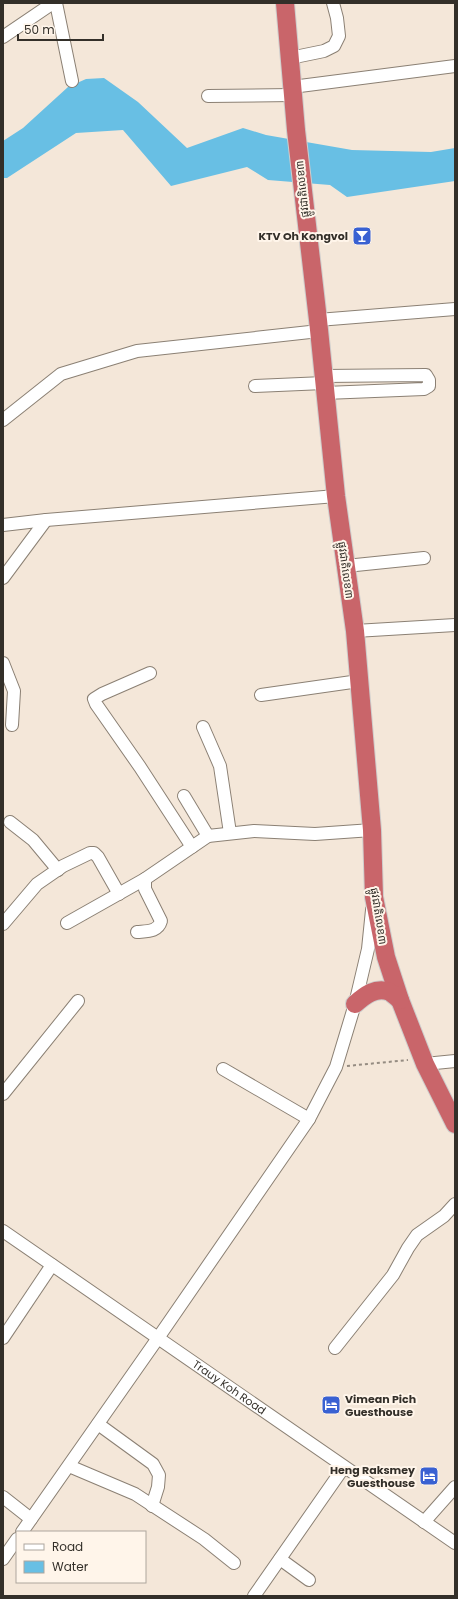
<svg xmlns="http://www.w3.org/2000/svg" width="458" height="1599" viewBox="0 0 458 1599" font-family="Poppins,'Noto Sans Khmer',sans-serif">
	<rect width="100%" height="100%" fill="#f4e7d9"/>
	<!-- water -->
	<path fill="#68bfe4" d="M104,78L138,102L187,148L243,128L266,135L352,150L431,152L455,148V181L347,197L330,185L268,180L247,167L171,186L123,130L76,133L7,178H3V141L23,128L68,87L86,79Z"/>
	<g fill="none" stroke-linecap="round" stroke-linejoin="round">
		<defs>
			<g id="minor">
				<path d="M56,3L72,81"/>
				<path d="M3,37L53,3"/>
				<path d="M290,58L324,51L334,46L339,36L337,18L333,3"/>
				<path d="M292,87L455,66"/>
				<path d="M208,96L293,95"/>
				<path d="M318,320L455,309"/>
				<path d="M324,376L426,375L429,380V386L424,389L325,393"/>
				<path d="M255,386L324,383"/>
				<path d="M3,420L61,374L137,351L319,331"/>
				<path d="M3,525L46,520L336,496"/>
				<path d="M346,566L424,558"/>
				<path d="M3,578L46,520"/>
				<path d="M355,631L455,625"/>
				<path d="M3,663L14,691L12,725"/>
				<path d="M150,673L102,694L94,699L96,704L140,767L192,847"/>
				<path d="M261,695L359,681"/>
				<path d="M203,727L220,766L230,833"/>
				<path d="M184,796L208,836"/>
				<path d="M10,822L33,840L58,870"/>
				<path d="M67,923L145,879L208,836L254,831L315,834L372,830"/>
				<path d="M3,924L37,884L63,866L90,853H94L98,857L119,894"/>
				<path d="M137,932C147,931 158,932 161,921L145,889V879"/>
				<path d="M425,1064L455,1061"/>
				<path d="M223,1069L309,1119"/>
				<path d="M3,1094L78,1001"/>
				<path id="s1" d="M3,1231L455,1543"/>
				<path d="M3,1338L52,1265"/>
				<path d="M335,1348L393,1275L408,1248L417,1235L444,1216L455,1204"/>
				<path d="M98,1424L153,1464L159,1475L158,1487L152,1506"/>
				<path d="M69,1466L135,1494L204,1539L234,1563"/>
				<path d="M3,1497L31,1519"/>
				<path d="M424,1522L455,1487"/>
				<path d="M22,1532L158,1338L309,1119L336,1067L355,1004L368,949L372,910"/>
				<path d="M3,1559L17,1539"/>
				<path d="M280,1559L309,1580"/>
				<path d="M254,1596L344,1467"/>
			</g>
			<g id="highway">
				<path d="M285,3L296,130L318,320L336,496L355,631L372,830L374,897L386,957L400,1000L425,1064L455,1124"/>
				<path d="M355,1004C364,996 376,986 390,992C393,994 397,998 400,1000"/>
			</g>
		</defs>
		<!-- minor casing -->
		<use href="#minor" stroke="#8b8074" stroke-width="14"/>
		<!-- highway casing -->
		<use href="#highway" stroke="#cecdcc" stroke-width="20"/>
		<!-- path -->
		<path stroke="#958c82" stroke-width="2" stroke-dasharray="3 3" stroke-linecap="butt" d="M347,1066L408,1060"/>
		<!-- minor -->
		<use href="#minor" stroke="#fff" stroke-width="12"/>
		<!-- highway -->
		<use href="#highway" stroke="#c9656a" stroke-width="18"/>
	</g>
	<!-- icons -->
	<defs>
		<symbol id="bar-square" viewBox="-11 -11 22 22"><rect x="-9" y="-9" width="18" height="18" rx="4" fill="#3961d2" stroke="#fff5ea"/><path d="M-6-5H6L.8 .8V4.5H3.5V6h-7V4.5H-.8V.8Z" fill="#fff"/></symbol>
		<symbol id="hotel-square" viewBox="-11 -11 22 22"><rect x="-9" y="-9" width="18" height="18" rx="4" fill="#3961d2" stroke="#fff5ea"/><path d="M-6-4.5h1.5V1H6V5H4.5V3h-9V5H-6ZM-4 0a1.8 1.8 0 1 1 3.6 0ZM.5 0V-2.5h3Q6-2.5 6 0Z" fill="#fff"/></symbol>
	</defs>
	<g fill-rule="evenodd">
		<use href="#bar-square" x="351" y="225" width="22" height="22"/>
		<use href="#hotel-square" x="320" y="1394" width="22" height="22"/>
		<use href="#hotel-square" x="418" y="1465" width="22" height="22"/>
	</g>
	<g text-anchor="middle" stroke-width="4" stroke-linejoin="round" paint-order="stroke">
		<!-- street labels -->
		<g font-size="11" fill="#332f29" stroke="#fff5ea">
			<text transform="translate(302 189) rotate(-96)" y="4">ផ្លូវជាតិលេខ៣</text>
			<text transform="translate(346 570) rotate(82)" y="4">ផ្លូវជាតិលេខ៣</text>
			<text transform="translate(379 916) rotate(81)" y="4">ផ្លូវជាតិលេខ៣</text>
			<text dy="4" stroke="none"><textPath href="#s1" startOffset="275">Trauy Koh Road</textPath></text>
		</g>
		<!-- poi labels -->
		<g font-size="11" font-weight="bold" fill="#332f29" stroke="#fff5ea" text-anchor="end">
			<text x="348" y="240">KTV Oh Kongvol</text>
			<text x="345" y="1403" text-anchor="start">Vimean Pich<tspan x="345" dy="13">Guesthouse</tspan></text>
			<text x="415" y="1474">Heng Raksmey<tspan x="415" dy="13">Guesthouse</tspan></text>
		</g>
	</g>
	<!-- border -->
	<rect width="458" height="1599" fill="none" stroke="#332f29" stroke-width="8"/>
	<!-- legend -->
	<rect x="16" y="1531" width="130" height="52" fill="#fff5ea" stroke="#ada69d"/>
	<rect x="24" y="1544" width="20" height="6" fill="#ffffff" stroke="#ada69d"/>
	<text x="52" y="1551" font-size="12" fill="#332f29">Road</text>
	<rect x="24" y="1561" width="20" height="12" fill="#68bfe4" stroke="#ada69d"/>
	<text x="52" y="1571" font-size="12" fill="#332f29">Water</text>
	<!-- scale -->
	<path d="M18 34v6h85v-6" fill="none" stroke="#332f29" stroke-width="2"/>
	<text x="24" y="34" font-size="12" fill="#332f29" stroke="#fff5ea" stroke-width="3" paint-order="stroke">50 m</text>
</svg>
